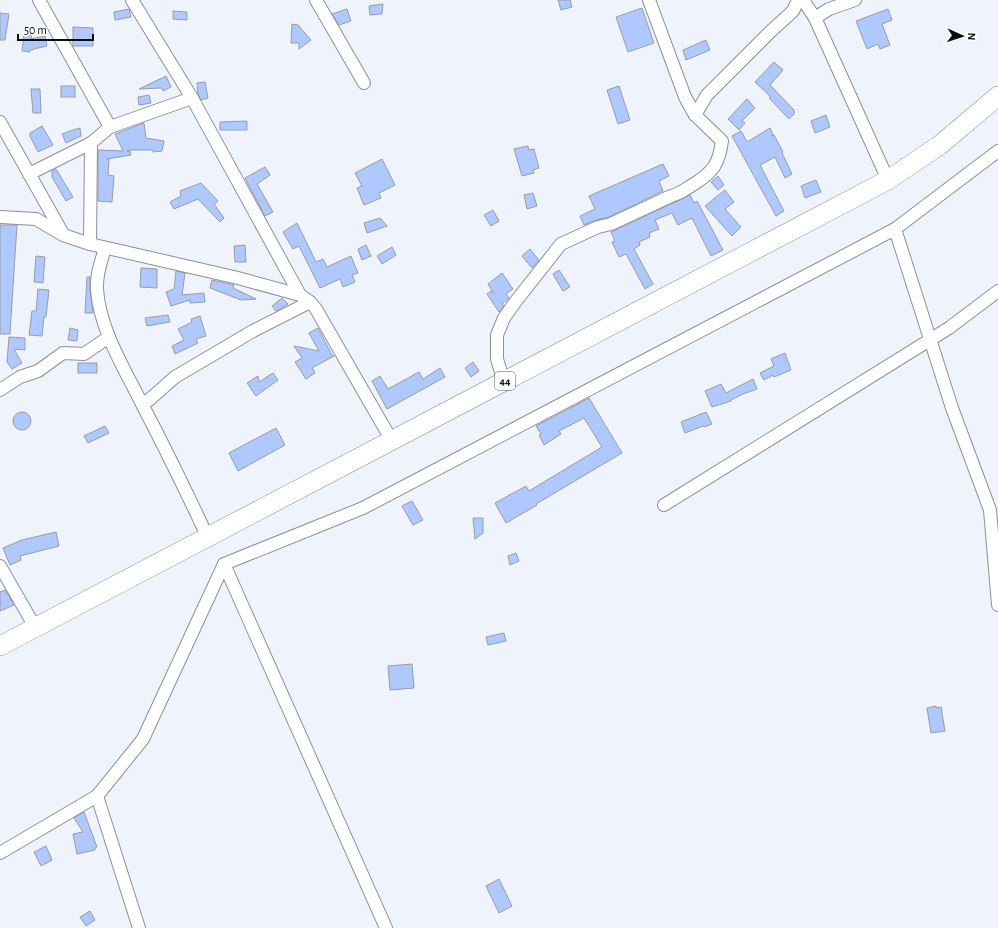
<svg xmlns="http://www.w3.org/2000/svg" width="998" height="928" viewBox="0 0 998 928" font-family="'Alegreya Sans',sans-serif">
	<rect width="100%" height="100%" fill="#eff3fb"/>
	<!-- building -->
	<g fill="#afc9ff" stroke="#989ca4">
		<path d="M558,0H570L572,7L561,10Z"/>
		<path d="M383,4L382,14L370,15L369,6Z"/>
		<path d="M642,8L654,43L628,52L616,17Z"/>
		<path d="M129,9L131,17L115,20L114,12Z"/>
		<path d="M347,9L351,21L339,25L332,14Z"/>
		<path d="M888,9L892,20L882,24L890,45L880,49L878,44L867,49L856,21Z"/>
		<path d="M173,11L187,12V20L173,19Z"/>
		<path d="M0,13L9,14L5,40H0Z"/>
		<path d="M292,24L298,25L311,40L299,49V43H291Z"/>
		<path d="M73,27L93,28V46H73Z"/>
		<path d="M24,33H32L31,39L45,36L47,46L30,50V52L22,51Z"/>
		<path d="M706,40L710,50L686,60L683,50Z"/>
		<path d="M774,62L783,70L770,85L794,110V114L789,119L769,98L771,97L755,82Z"/>
		<path d="M166,76L171,87L163,91L162,88L139,89Z"/>
		<path d="M205,82L208,98L201,100L198,94L197,83Z"/>
		<rect x="61" y="86" width="14" height="11"/>
		<path d="M619,86L630,120L618,124L607,90Z"/>
		<path d="M31,89H40L41,113H33Z"/>
		<path d="M149,95L151,103L139,105L138,97Z"/>
		<path d="M747,99L755,108L742,121L745,123L739,130L728,119Z"/>
		<path d="M826,115L830,127L815,133L811,121Z"/>
		<path d="M247,121V130H220V122Z"/>
		<path d="M144,123L146,138L164,141L162,151L153,152V150H130L127,151H130L131,155L107,159H109L108,175L114,176L112,202L98,201V150L123,151L115,134Z"/>
		<path d="M42,126L53,145L38,152L30,136V133Z"/>
		<path d="M80,128L81,136L66,143L62,134L70,131Z"/>
		<path d="M770,128L773,134L771,136L774,135L783,152L782,153L792,174L785,178L775,157L760,165L784,211L776,216L732,136L741,131L747,142Z"/>
		<path d="M528,146L529,150L534,149L539,168L533,170L534,173L522,176L514,149Z"/>
		<path d="M382,159L395,185L379,193L381,198L364,205L357,188L362,186L355,173Z"/>
		<path d="M663,164L669,176L659,181L663,191L609,217L596,220L584,225L580,216L595,209L589,196Z"/>
		<path d="M265,167L270,175L257,184L273,212L265,216L245,178Z"/>
		<path d="M56,169L73,197L66,201L52,177V171Z"/>
		<path d="M718,176L724,185L718,190L711,182Z"/>
		<path d="M816,180L821,192L805,198L801,186Z"/>
		<path d="M201,183L218,201L214,204L224,218L220,222L198,199L174,209L170,202L181,196L180,191Z"/>
		<path d="M725,190L734,202L725,209L741,227L732,236L705,206Z"/>
		<path d="M533,193L537,206L527,209L524,195Z"/>
		<path d="M690,195L694,203L697,201L723,250L711,256L692,218L678,225L672,213L655,220L659,229L649,233L650,237L639,242L640,245L634,249L653,284L645,289L626,254L619,257L612,242L615,241L611,232Z"/>
		<path d="M493,210L499,221L491,226L484,215Z"/>
		<path d="M380,218L387,226L367,233L364,223Z"/>
		<path d="M297,223L316,262L323,259L327,267L351,256L358,273L352,275L355,282L343,287L340,279L320,288L299,246L293,249L283,232Z"/>
		<path d="M0,225H17L10,334H0Z"/>
		<path d="M245,245L246,262H235L234,246Z"/>
		<path d="M366,245L371,256L362,260L358,249Z"/>
		<path d="M392,247L396,255L382,264L377,256Z"/>
		<path d="M530,249L539,260L532,268L522,256Z"/>
		<path d="M36,256L45,257L43,283L34,282Z"/>
		<path d="M141,268L157,269V288L140,287Z"/>
		<path d="M559,270L570,287L563,291L553,274Z"/>
		<path d="M176,271L185,273L182,295L204,293L205,302L190,303V300L171,306L166,292L174,289Z"/>
		<path d="M502,273L513,289L506,294L509,298L502,304L504,306L499,312L487,294L491,291L494,294L488,284Z"/>
		<path d="M87,277H90V290L93,313H85Z"/>
		<path d="M212,280L234,285L233,288L256,299L241,300L210,288Z"/>
		<path d="M38,289L49,290L46,317H44L42,336L29,335L32,311H36Z"/>
		<path d="M282,298L288,304L276,311L272,306Z"/>
		<path d="M168,315L170,322L147,326L145,318Z"/>
		<path d="M200,316L206,336L196,339L198,343L175,354L172,346L184,340L178,329L192,322L191,319Z"/>
		<path d="M70,328L78,330L77,341L68,340Z"/>
		<path d="M318,328L332,355L334,356L312,368L315,373L306,379L295,362L302,358L294,346L319,351L309,333Z"/>
		<path d="M9,337L25,338V350L14,349L22,363L12,369L7,362Z"/>
		<path d="M785,353L791,370L774,377L773,375L764,380L760,373L774,366L771,359Z"/>
		<path d="M473,362L479,371L471,377L465,368Z"/>
		<rect x="78" y="363" width="19" height="10"/>
		<path d="M440,368L445,377L387,409L372,381L380,376L388,389L419,372L423,379Z"/>
		<path d="M273,373L278,380L256,396L247,383L258,376L259,382Z"/>
		<path d="M753,379L757,389L743,394L731,400V401L712,407L705,391L721,384L726,393Z"/>
		<path d="M589,398L622,453L536,504L537,505L506,523L495,503L526,486L529,491L602,447L584,418L559,431L561,434L544,445L539,435L541,434L536,426Z"/>
		<circle cx="22" cy="421" r="9"/>
		<path d="M706,412L712,424L704,427L703,426L685,433L681,422Z"/>
		<path d="M105,426L109,433L88,443L84,436Z"/>
		<path d="M276,428L285,445L238,471L229,453Z"/>
		<path d="M412,501L423,520L413,525L402,506Z"/>
		<path d="M473,518H483V533L475,539Z"/>
		<path d="M56,532L59,546L20,556L21,560L10,565L3,548L22,540Z"/>
		<path d="M516,553L519,561L510,565L508,556Z"/>
		<path d="M5,590L14,605L0,611V592Z"/>
		<path d="M504,633L506,641L488,645L486,637Z"/>
		<path d="M412,664L414,688L390,690L388,666Z"/>
		<path d="M936,706V708L941,707L945,731L931,733L927,708Z"/>
		<path d="M84,812L97,847L95,848V850L77,854L73,834L83,832L74,818Z"/>
		<path d="M46,846L52,860L41,866L34,852Z"/>
		<path d="M499,879L512,906L499,913L486,886Z"/>
		<path d="M90,911L95,920L86,926L80,917Z"/>
	</g>
	<g fill="none" stroke-linecap="round" stroke-linejoin="round">
		<defs>
			<g id="street">
				<path d="M39,0L110,127"/>
				<path d="M132,0L192,98L300,295"/>
				<path d="M316,0L364,83"/>
				<path d="M649,0L685,97L695,115"/>
				<path d="M803,0L815,18L888,180"/>
				<path d="M815,18L829,9L855,0"/>
				<path d="M0,122L63,234"/>
				<path d="M29,174L91,143"/>
				<path d="M0,217L36,219L63,235L90,244L238,278L300,295L310,302L316,309L392,441"/>
				<path d="M895,229L952,408L990,510L998,605"/>
				<path d="M90,244L91,143L110,127L192,98"/>
				<path d="M105,248C101,262 96,275 97,289C99,328 125,370 142,404C165,448 187,493 208,538"/>
				<path d="M504,382L497,359V335L504,318L516,301L561,244L598,227L611,224L671,196C680,194 686,189 694,184C713,172 719,164 722,141L695,115L707,95L771,31L793,11L798,0"/>
				<path d="M0,390L20,377L38,371L63,353L84,354L109,337"/>
				<path d="M142,403L149,400L175,377L253,331L310,302"/>
				<path d="M664,505L949,328L998,291"/>
				<path d="M224,564L386,928"/>
				<path d="M0,566L35,627"/>
				<path d="M97,796L139,928"/>
				<path d="M0,853L97,796L143,739L224,564L363,508L895,229L998,151"/>
			</g>
			<path id="primary" d="M0,646L888,180L940,145L998,96"/>
		</defs>
		<!-- street casing -->
		<use href="#street" stroke="#8d9098" stroke-width="14"/>
		<!-- primary casing -->
		<use href="#primary" stroke="#8d9098" stroke-width="20"/>
		<!-- street -->
		<use href="#street" stroke="#fff" stroke-width="12"/>
		<!-- primary -->
		<use href="#primary" stroke="#fff" stroke-width="19"/>
	</g>
	<g text-anchor="middle" stroke-width="3" stroke-linejoin="round" paint-order="stroke">
		<!-- shield labels -->
		<rect fill="#fff" stroke="#545456" stroke-width="1" x="495" y="372" width="20" height="18" rx="3"/>
		<g font-size="11" font-weight="bold" fill="#0a0b0e">
			<text x="505" y="385">44</text>
		</g>
	</g>
	<!-- north arrow -->
	<g transform="translate(962 36) rotate(93)" stroke="#ffffff" stroke-width="3" paint-order="stroke">
	<path d="M0-3L7 15L0 10L-7 15Z" fill="#0a0b0e"/>
	<text y="-6" font-size="11" font-weight="bold" text-anchor="middle" fill="#0a0b0e">N</text>
	</g>
	<!-- scale -->
	<path d="M18 34v6h75v-6" fill="none" stroke="#0a0b0e" stroke-width="2"/>
	<text x="24" y="34" font-size="12" fill="#0a0b0e" stroke="#ffffff" stroke-width="3" paint-order="stroke">50 m</text>
</svg>
